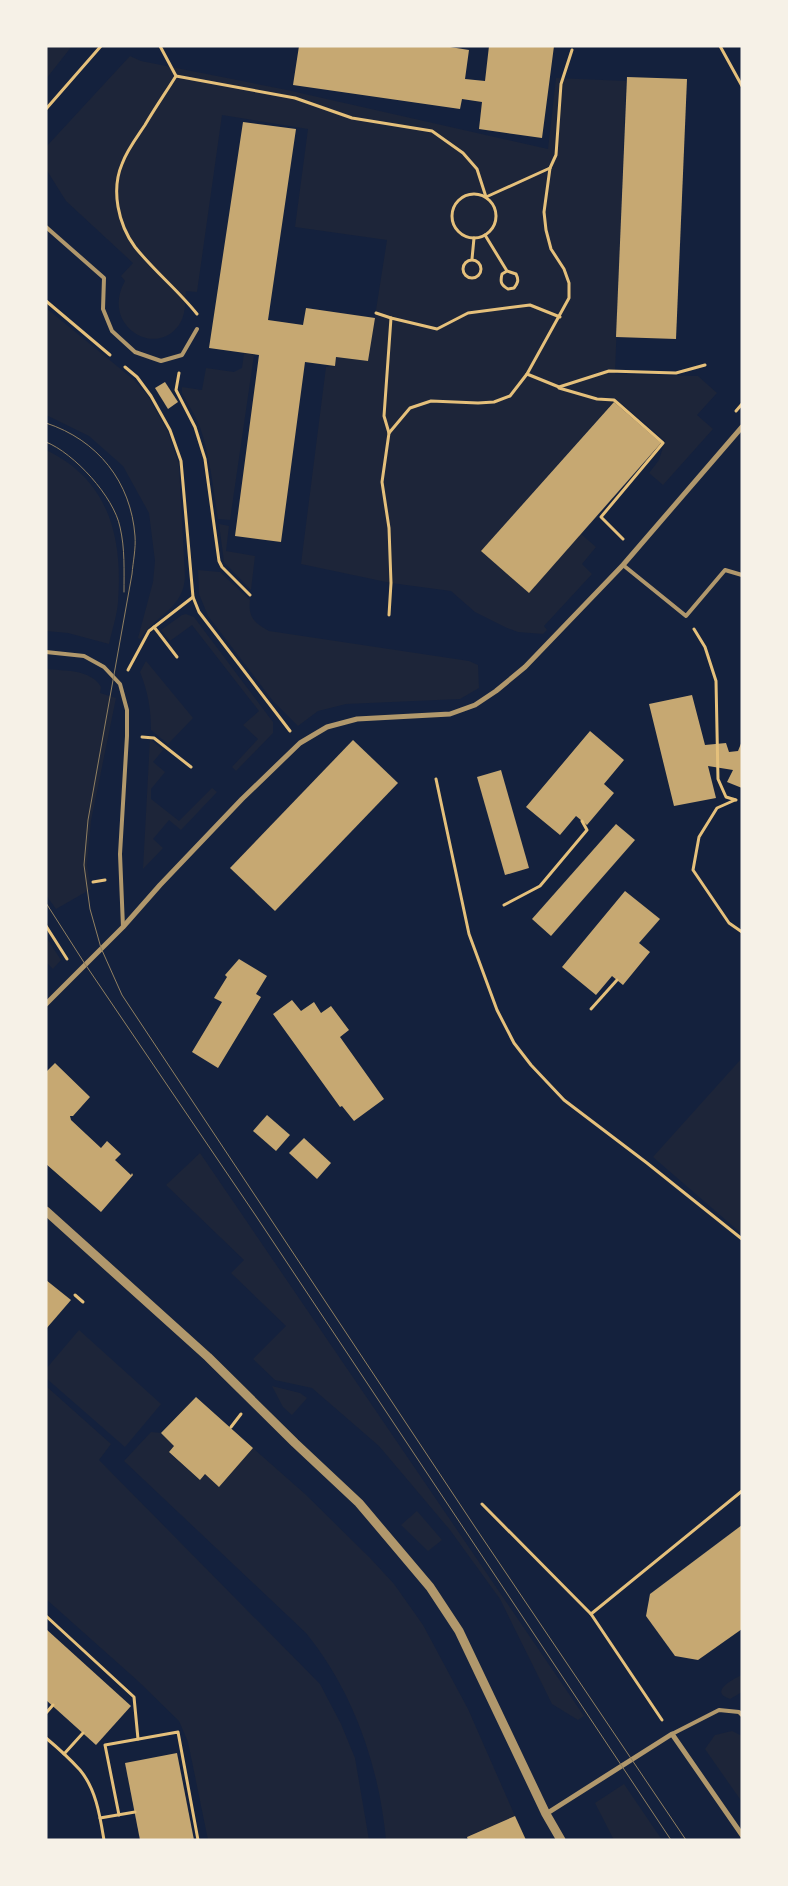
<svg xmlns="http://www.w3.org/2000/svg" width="788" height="1886" viewBox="0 0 788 1886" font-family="Ubuntu,sans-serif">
	<rect width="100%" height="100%" fill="#14213d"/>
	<!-- green -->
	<g fill="#1d2539">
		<path d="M46,46H72L46,79Z"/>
		<path d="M130,56L141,61L287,90L548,149L556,78L626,81L615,374L698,376L717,393L697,415L713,429L663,485L649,473L659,460L665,441L616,399L481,551L529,593L581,534L596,547L582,564L592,574L544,626L547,630L543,634L518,632L507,628L475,612L451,591L391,583L301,564L326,367L335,366L336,357L368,361L387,240L295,227L308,129L222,115L197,292L186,291C185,302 186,315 179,325C155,359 100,325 125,281L121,276L133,263L66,201L46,169V147Z"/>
		<path d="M46,308L134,380L148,396L168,432L179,465L185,576C184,609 156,614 140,639L138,638L153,582L155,561L149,513L123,466L89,436L46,415Z"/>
		<path d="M244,353L254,355L230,520L218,519C213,488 210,456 200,427C195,415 188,404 182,393V387L202,390L206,368L234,372L242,368Z"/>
		<path d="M46,450C109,480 123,537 118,602C117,616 112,630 109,644L68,633L46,631Z"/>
		<path d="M219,524L229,526L226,551L255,556L251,590L224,562Z"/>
		<path d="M198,570L220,572L250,600C248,617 254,623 269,631L469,661L478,665L479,688L460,699L346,704L318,711L298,726L273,701L208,616L199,594Z"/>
		<path d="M186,614L194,617L273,722V733L236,771L232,767L258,739L243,725L259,711L192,625L170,641L161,630L182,615Z"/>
		<path d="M146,661L193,718L168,744L151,730C151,709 148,692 140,672Z"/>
		<path d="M46,669C64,671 91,669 101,687L100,693L116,698L91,821L87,865L91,889L56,909L46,895Z"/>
		<path d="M150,739L163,750L153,762L165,772L151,789V799L179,821L212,788L217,792L181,830L169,820L153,839L163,848L143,869Z"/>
		<path d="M46,937L61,960L53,969L46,962Z"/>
		<path d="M742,1058V1234L653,1157Z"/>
		<path d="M200,1153L584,1716L578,1720L552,1704L500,1599L450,1530L379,1446L312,1388L275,1380L253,1359L286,1326L231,1273L244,1260L166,1185Z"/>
		<path d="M79,1330L161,1404L125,1447L46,1378V1369Z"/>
		<path d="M46,1386L111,1444L99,1460L320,1684L341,1724L355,1758L369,1840H208L188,1742L179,1721L138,1681L46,1599Z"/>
		<path d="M272,1386L300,1393L307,1398L292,1415L283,1407Z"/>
		<path d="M151,1432L161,1433L174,1446L169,1453L200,1480L205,1474L253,1448L305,1494L370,1558L394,1584L423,1625L468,1709L515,1816L460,1840H386C379,1765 353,1691 306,1633L124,1461Z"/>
		<path d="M417,1511L442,1540L428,1551L401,1525Z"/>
		<path d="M742,1675V1692L730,1699C708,1692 733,1679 742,1675Z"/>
		<path d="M732,1731L742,1736V1802L705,1749L715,1735Z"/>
		<path d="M624,1784L662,1840H614L595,1803Z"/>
	</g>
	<!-- building -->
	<g fill="#c6a872">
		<path d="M299,46H444L469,50L465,79L485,81L489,46H554L542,138L479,129L482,102L462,99L460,109L293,85Z"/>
		<path d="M627,77L687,79L676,339L616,337Z"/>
		<path d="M243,122L296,129L268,320L303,325L306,308L375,318L368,361L336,357L335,366L305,362L281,542L235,536L259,355L209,348Z"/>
		<path d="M165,382L178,402L168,409L155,388Z"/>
		<path d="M614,402L661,443L529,593L481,551Z"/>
		<path d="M692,695L705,745L726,743L729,752L738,751L742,741V788L727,782L733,770L708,766L716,798L674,806L649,704Z"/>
		<path d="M590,731L624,760L604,784L614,793L587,825L576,816L560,835L526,807Z"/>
		<path d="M353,740L398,783L275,911L230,868Z"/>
		<path d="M501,770L529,868L505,875L477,777Z"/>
		<path d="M616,824L635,840L551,936L532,919Z"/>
		<path d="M625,891L660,919L639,943L650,952L623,985L612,976L596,995L562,967Z"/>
		<path d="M239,959L267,976L256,994L261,997L218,1068L192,1052L222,1002L214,998L227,977L225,975Z"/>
		<path d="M292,1000L301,1011L314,1002L321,1013L331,1006L349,1030L340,1037L384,1099L354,1121L342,1106L340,1107L273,1014Z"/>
		<path d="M55,1063L90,1097L73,1116H70L71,1120L101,1148L107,1141L121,1154L115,1160L131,1175L132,1173L133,1175L101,1212L46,1164V1072Z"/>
		<path d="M267,1115L290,1135L276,1151L253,1131Z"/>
		<path d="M304,1138L331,1163L317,1179L289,1153Z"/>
		<path d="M46,1280L71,1300L46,1329Z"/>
		<path d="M196,1397L253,1448L219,1487L205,1474L200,1480L169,1452L174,1446L161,1433Z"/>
		<path d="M742,1525V1629L698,1660L675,1656L646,1616L650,1594Z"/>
		<path d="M46,1629L131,1706L96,1745L46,1700Z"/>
		<path d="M177,1753L194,1840H140L125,1763Z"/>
		<path d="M515,1816L526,1840H468L467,1837Z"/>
	</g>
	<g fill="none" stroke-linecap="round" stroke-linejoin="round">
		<!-- path -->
		<g stroke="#e5c07b" stroke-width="3">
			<path d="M160,46L176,76L295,98L352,118L432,131L463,153L477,169L486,197L550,168"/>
			<path d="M720,46L742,86"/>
			<path d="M572,50L561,84L556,155L550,168L544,212L546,230L551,249L564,269L569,283V298L527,374L559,387L609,371L676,373L705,365"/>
			<path d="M176,76C166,92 155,108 145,125C137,137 127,150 122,164C111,190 118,224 135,247C154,271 178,290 197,314"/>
			<path d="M46,109L101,46"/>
			<circle cx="474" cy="216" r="22"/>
			<path d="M485,235L507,271L516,274C519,280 518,283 514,288L508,289C501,285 500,282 502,274L507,271"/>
			<path d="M472,259L474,238"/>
			<circle cx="472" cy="269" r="9"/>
			<path d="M46,301L110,355"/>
			<path d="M376,313L391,318"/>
			<path d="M125,367L137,377L151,396L170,430L181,461L193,597L199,612L290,731"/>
			<path d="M179,373L176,390L195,427L205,459L219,561L222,567L250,595"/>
			<path d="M559,388L597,399L614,400L663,443L601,517L623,539"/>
			<path d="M736,411L742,404"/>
			<path d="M389,433L384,416L391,318L437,329L468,313L530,305L560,317"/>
			<path d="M389,615L391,583L389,528L382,482L389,433L410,408L431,401L478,403L494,402L510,396L527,374"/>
			<path d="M154,627L177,657"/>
			<path d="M694,629L705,647L716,681L718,779L726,797L736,800"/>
			<path d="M128,670L149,631L193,597"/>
			<path d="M142,737L154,738L191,767"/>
			<path d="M436,779L469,934L497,1010L514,1043L531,1065L564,1100L647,1163L742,1239"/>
			<path d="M735,800L717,808L699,837L693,870L729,923L742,932"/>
			<path d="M93,882L105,880"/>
			<path d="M504,905L540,886L587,830L582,821"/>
			<path d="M46,926L67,959"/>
			<path d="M591,1009L617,980"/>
			<path d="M75,1295L83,1302"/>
			<path d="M231,1427L241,1414"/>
			<path d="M482,1504L591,1614"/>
			<path d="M46,1616L134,1697L138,1739"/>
			<path d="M46,1713L53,1705"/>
			<path d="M662,1720L591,1614L742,1491"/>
			<path d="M46,1738C58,1748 70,1759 80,1770C96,1789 100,1816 104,1840"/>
			<path d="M64,1754L83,1733"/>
			<path d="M119,1815L105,1745L178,1732L198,1840"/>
			<path d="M100,1818L135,1812"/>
		</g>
		<!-- service -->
		<g stroke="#b1986c" stroke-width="4">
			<path d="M46,227L104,278L103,309L112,331L135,352L161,361L182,355L197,329"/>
			<path d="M623,565L686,616L725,570L742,575"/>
			<path d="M46,652L84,656L104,667L120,684L127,710V736L120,854L123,927"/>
			<path d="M672,1734L719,1710L739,1712L742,1715"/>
		</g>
		<!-- minor -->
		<g stroke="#b1986c" stroke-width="5">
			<path d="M46,1004L123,927L160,885L242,799L300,743L327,727L357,719L450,714L475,705L496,691L525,667L623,565L742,427"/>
			<path d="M546,1814L672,1734L742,1835"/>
		</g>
		<!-- tertiary -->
		<path stroke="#b1986c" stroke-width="9" d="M46,1211L208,1357L295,1443L359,1503L430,1587L459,1631L546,1814L561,1840"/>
		<!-- tram -->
		<g stroke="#918062" stroke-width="1">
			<path d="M46,423C98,440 131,482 135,536C136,548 133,562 132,574L88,820L84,865L90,909L101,948L122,995L475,1527L686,1840"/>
			<path d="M46,442C74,453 114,497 120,527C125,548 124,571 124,592"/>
			<path d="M46,903L85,964L256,1216L671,1840"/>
		</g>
	</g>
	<!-- border -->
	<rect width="788" height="1886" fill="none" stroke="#f6f1e7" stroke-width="95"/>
</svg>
